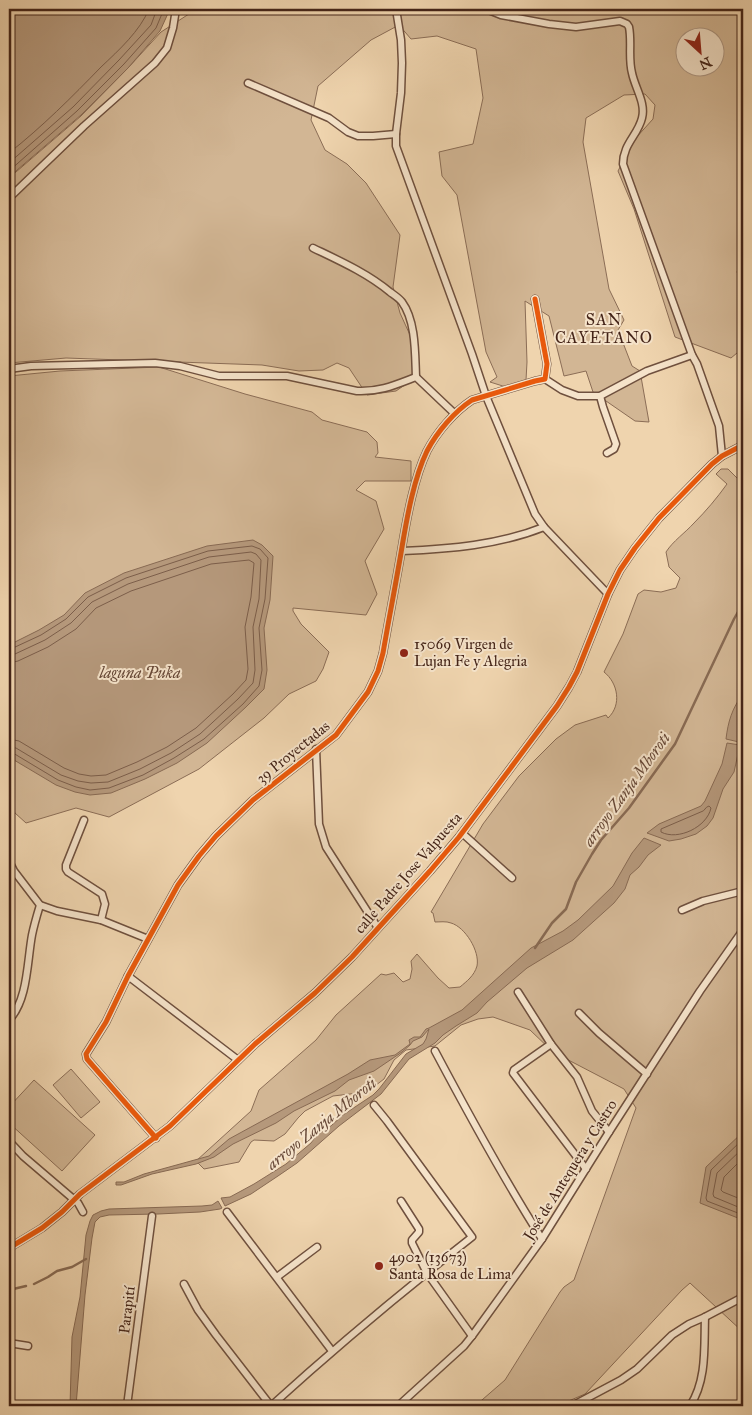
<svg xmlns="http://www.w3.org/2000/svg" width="752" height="1415" viewBox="0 0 752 1415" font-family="'IM FELL Great Primer',serif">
	<rect width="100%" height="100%" fill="#efd4ae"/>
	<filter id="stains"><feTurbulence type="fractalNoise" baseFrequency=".004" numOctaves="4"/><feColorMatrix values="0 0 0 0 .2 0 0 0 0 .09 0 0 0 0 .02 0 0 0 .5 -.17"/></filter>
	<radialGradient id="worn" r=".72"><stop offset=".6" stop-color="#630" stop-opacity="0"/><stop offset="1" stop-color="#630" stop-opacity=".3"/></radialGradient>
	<!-- green -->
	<g fill="#d2b694" stroke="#8b6d56" fill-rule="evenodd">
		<path d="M193,9H743V256L737,272L743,286V348L731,358L675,337L634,209L618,171L634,140L653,119L655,105L645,94L624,95L586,118L583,142L609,289L624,320L618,330L632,366L640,371L649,422L635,421L593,392L586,371L564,376L549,316L525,301L527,362L526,380L506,387L490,382L497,377L486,352L457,195L442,176L439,152L473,144L483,98L476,49L437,36L411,39L399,25L371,40L318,86L311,120L325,150L347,164L366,183L400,235L393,287L400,313L415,346L418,362L412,380L396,391L367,395L349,368L337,363L323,370L299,371L262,365L66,358L9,363V178L81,116L128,68L161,32L192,12ZM684,38H714V68H684Z"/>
		<path d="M159,367L245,394L312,412L322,420L367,432L377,442L378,453L375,457L411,461V481H365L356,490L376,501L384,529L365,561L377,594L366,615L293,608V611L301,624L329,652L323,669L316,681L289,694L264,718L199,769L109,817L76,808L26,823L15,813L9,803V376L60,371Z"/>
		<path d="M721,469H728L738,479L743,476V1332L690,1283L682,1290L585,1394L557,1406H475L505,1380L560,1292L564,1287L574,1280L636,1108L624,1089L553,1052L530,1030L493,1017L478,1019L461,1025L435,1046L406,1050L394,1060L384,1079L367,1092L333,1096L305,1111L298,1118L285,1134L274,1141L254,1140L251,1142L239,1162L204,1169L196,1161L251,1111L259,1090L316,1040L336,1015L381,974L386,975L394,973L403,982L410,979L412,969L411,961L417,954L438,978L449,988L460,987C467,981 474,976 477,966C480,951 465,927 451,923C446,921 440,922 435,922L433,913L431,912L483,824L519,776L556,739L575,725L606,715L608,718C622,705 618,683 604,672L623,634L638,594L644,590L661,592L676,588L680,578L669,567L666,552C673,541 685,533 694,523C706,511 717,498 727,484L716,474Z"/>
		<path d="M71,1069L100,1102L81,1118L53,1085Z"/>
		<path d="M34,1080L95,1135L62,1171L9,1123V1107Z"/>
	</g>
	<!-- water -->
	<g fill="#b5987b" stroke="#886a53">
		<path d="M9,9H170L160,31L128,68L81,115L9,177Z"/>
		<path d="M253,540L262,545L273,556L270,600L264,628L267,670L264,689L246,707L207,743L177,763L145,779L111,793L90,795L75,792L56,785L9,757V645L39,630L64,615L85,593L124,573L207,546Z"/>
		<path d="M743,694V732L739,742L726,739C728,722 732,708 743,694Z"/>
		<path d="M727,743L740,745L734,772L723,789L713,818L707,826L696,834L681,839L669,841L647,833L659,824L701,806L705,801L722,764Z"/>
		<path d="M644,838L661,845L648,855L639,867L630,875L625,889L614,903L573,940L527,968L487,1002L477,1013L456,1026L443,1035L435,1043L409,1059L381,1094L339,1126L297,1163L278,1176L251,1194L225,1206L221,1198L230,1197L254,1184L286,1164L311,1143L316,1136L332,1125L343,1115L373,1095L379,1089L406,1054L423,1044L426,1039L429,1029L422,1037L413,1041L410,1045L402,1052L374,1071L349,1080L335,1091L294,1111L276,1123L233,1144L214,1157L196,1164L152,1174L121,1185H116V1182H124L144,1174L209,1156L229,1139L348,1074L370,1060L395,1055L410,1044L409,1040L414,1037H420L426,1029L429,1028L462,1010L531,948L563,931L578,920L613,886L632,853Z"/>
		<path d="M743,1132V1220L700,1203L706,1167Z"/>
		<path d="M218,1201L222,1208L220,1209L200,1212L158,1214L109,1215L100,1217L95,1222L92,1238L85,1295L76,1406H70L72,1337L80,1297L86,1235L90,1221L93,1215L101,1211L109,1209L202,1206L212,1205Z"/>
	</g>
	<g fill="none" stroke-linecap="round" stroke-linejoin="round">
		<!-- shore -->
		<g stroke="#7c5e4a" stroke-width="1">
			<path d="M9,153C42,127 72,97 101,67C119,50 140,31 149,9"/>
			<path d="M9,163L73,107L119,60L151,25L157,9"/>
			<path d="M9,171L77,111L124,64L156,28L164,9"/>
			<path d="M9,649L13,648L41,635L66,619L88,597L126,578L208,551L252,546L260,549L268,558L265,599L259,628L262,670L259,686L243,704L204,739L174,758L143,775L109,788L90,790L76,787L58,780L13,753H9"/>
			<path d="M9,655L15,654L45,640L71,623L92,602L128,584L209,557L251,552L256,554L261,560L259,599L253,627L255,670L253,683L238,699L200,734L171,753L140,769L108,782L91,783L78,781L61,775L16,748L9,747"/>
			<path d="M9,663L18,661L48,647L76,629L96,608L131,591L211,564L249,560L254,563L251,597L245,627L248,669L246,680L233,694L196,728L167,747L137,762L106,775L91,776L79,774L64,768L19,741L9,739"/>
			<path d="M707,807L709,806L711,808C707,827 678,841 661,832V829L703,811Z"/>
			<path d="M743,1139L711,1170L706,1198L707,1201L743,1215"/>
			<path d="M743,1148L717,1173L713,1194L714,1197L743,1209"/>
			<path d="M743,1158L724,1177L721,1190L723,1192L743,1200"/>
		</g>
		<!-- stream -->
		<g stroke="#886a53" stroke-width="2.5">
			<path d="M535,948L552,923L566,909L576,882L592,854L601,840L629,808L675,744L734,619L743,603"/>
			<path d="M34,1284L48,1277L57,1271L72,1267L86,1259"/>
			<path d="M9,1290L26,1286"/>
		</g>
		<defs>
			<g id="minor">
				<path d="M396,9L401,40L402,63L401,93L396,134V146L472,354L486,396L535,514L544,527L608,594"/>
				<path d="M486,9L501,15L549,24L576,27L620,21L627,24L629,27C632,42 628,58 632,73C635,88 646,103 642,118C638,135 623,144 623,164L692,355L697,364L719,426L722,456"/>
				<path d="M248,83L329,118L348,132L358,136H373L396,134"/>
				<path d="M9,198L84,126L155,63L167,48L173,28L176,9"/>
				<path d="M313,248C340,261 367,273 390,292C394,295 399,298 402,302C416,321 415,354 416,377"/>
				<path d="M9,369L31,366L155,363L180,366L219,376H287L357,391C380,392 395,385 416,377L455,414"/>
				<path d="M545,379L562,390L578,396H600L647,371L692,355"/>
				<path d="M600,396L603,407L616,444L614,449L607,453"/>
				<path d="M402,551C450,549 499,545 544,527"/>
				<path d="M316,749L319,824L326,847L378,928"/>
				<path d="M84,820L66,865V869L68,872L102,894L105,904L101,920"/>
				<path d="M462,833L512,878"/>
				<path d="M9,861L14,871L40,905L57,911L101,920L148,939"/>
				<path d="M682,910L703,901L743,891"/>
				<path d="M128,976L238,1060"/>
				<path d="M518,992L551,1044L577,1077L592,1111L609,1132"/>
				<path d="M579,1013L599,1033L647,1074"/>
				<path d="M9,1020C28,1000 27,962 32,935C34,925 37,915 40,905"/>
				<path d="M551,1044L514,1070L513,1073L586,1169"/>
				<path d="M435,1051C469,1115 503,1178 542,1239"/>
				<path d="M156,1138L87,1059L86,1054L106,1022L128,976L178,885L199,856L216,836L253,800L336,735L368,692L378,671L383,653C389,618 396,583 402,547C407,517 414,478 427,451C437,432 454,412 472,400L535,381L545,379L547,364L535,299"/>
				<path d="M9,1141L23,1156L78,1203L83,1212"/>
				<path d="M401,1201L419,1229V1232L412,1240V1243L427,1273L472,1336"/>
				<path d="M227,1212L332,1351"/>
				<path d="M9,1248L42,1228L62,1212L80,1194L170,1126L255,1044L315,993L352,957L430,871L459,837L557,706L569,687L577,672L608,594L620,570L635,548L659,518L712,464L722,456L743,445"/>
				<path d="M277,1277L317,1247"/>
				<path d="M184,1284L198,1310L216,1335L271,1406"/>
				<path d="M9,1343L28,1346"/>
				<path d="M127,1406L152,1216"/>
				<path d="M271,1406C336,1347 403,1291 472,1237L387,1121L374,1105"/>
				<path d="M398,1406L464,1346L472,1336L542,1239L609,1132L700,991L743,930"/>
				<path d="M572,1406L621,1380L637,1369L672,1335L689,1324L705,1317L743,1297"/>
				<path d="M690,1406C707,1380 704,1347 705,1317"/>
			</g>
		</defs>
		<!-- minor casing -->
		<use href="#minor" stroke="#6f503e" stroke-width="9"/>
		<!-- minor -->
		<use href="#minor" stroke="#f5e3ca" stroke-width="6"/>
		<defs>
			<g id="cycleway">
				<path d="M156,1138L87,1059L86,1054L106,1022L128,976L178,885L199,856L216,836L253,800L336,735L368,692L378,671L383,653C389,618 396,583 402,547C407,517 414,478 427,451C437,432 454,412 472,400L535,381L545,379L547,364L535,299"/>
				<path d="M9,1248L42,1228L62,1212L80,1194L170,1126L255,1044L315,993L352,957L430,871L459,837L557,706L569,687L577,672L608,594L620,570L635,548L659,518L712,464L722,456L743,445"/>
			</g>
		</defs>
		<!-- cycleway casing -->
		<use href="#cycleway" stroke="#f5e3ca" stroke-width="8"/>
		<!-- cycleway -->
		<use href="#cycleway" stroke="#e8590c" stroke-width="5"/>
	</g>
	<!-- markers -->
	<g fill="#8f2418" stroke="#f5e3ca" stroke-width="2">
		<circle cx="404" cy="653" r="5"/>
		<circle cx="379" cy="1266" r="5"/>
	</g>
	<g text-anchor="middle" stroke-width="4" stroke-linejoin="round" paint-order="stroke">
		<!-- poi labels -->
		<g font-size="15" fill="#442418" stroke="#f5e3ca" text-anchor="start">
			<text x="414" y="649">15069 Virgen de<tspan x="414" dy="17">Lujan Fe y Alegria</tspan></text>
			<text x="389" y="1262">4902 (13673)<tspan x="389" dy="17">Santa Rosa de Lima</tspan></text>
		</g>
		<!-- street labels -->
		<g font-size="15" fill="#442418" stroke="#f5e3ca">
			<text transform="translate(293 752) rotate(-39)" y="5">39 Proyectadas</text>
			<text transform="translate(408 873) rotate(-49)" y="5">calle Padre Jose Valpuesta</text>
			<text transform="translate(570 1170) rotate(-58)" y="5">José de Antequera y Castro</text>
			<text transform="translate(127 1310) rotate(-83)" y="5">Parapití</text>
		</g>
		<!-- neighbourhood labels -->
		<g font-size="16" letter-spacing="1" fill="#442418" stroke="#f5e3ca">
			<text x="604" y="325">SAN<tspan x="604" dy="18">CAYETANO</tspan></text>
		</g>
		<!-- water labels -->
		<g font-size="16" font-style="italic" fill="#664736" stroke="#f5e3ca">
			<text x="140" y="678">laguna Puka</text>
			<text transform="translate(626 789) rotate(-54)" y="6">arroyo Zanja Mboroti</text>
			<text transform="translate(321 1123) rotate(-39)" y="6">arroyo Zanja Mboroti</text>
		</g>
	</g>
	<!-- margin -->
	<rect width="752" height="1415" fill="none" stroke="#efd4ae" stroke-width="30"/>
	<rect x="10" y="10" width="732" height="1395" fill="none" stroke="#442418" stroke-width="2.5"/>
	<rect x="15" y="15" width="722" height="1385" fill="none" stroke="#442418"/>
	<!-- north arrow -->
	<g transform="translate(700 52) rotate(154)"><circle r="24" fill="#f5e3ca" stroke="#ae9783"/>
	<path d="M0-4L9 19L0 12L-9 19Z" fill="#8f2418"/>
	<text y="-8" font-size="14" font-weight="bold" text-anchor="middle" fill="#442418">N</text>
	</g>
	<rect width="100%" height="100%" filter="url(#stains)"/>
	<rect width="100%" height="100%" fill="url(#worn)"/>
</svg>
